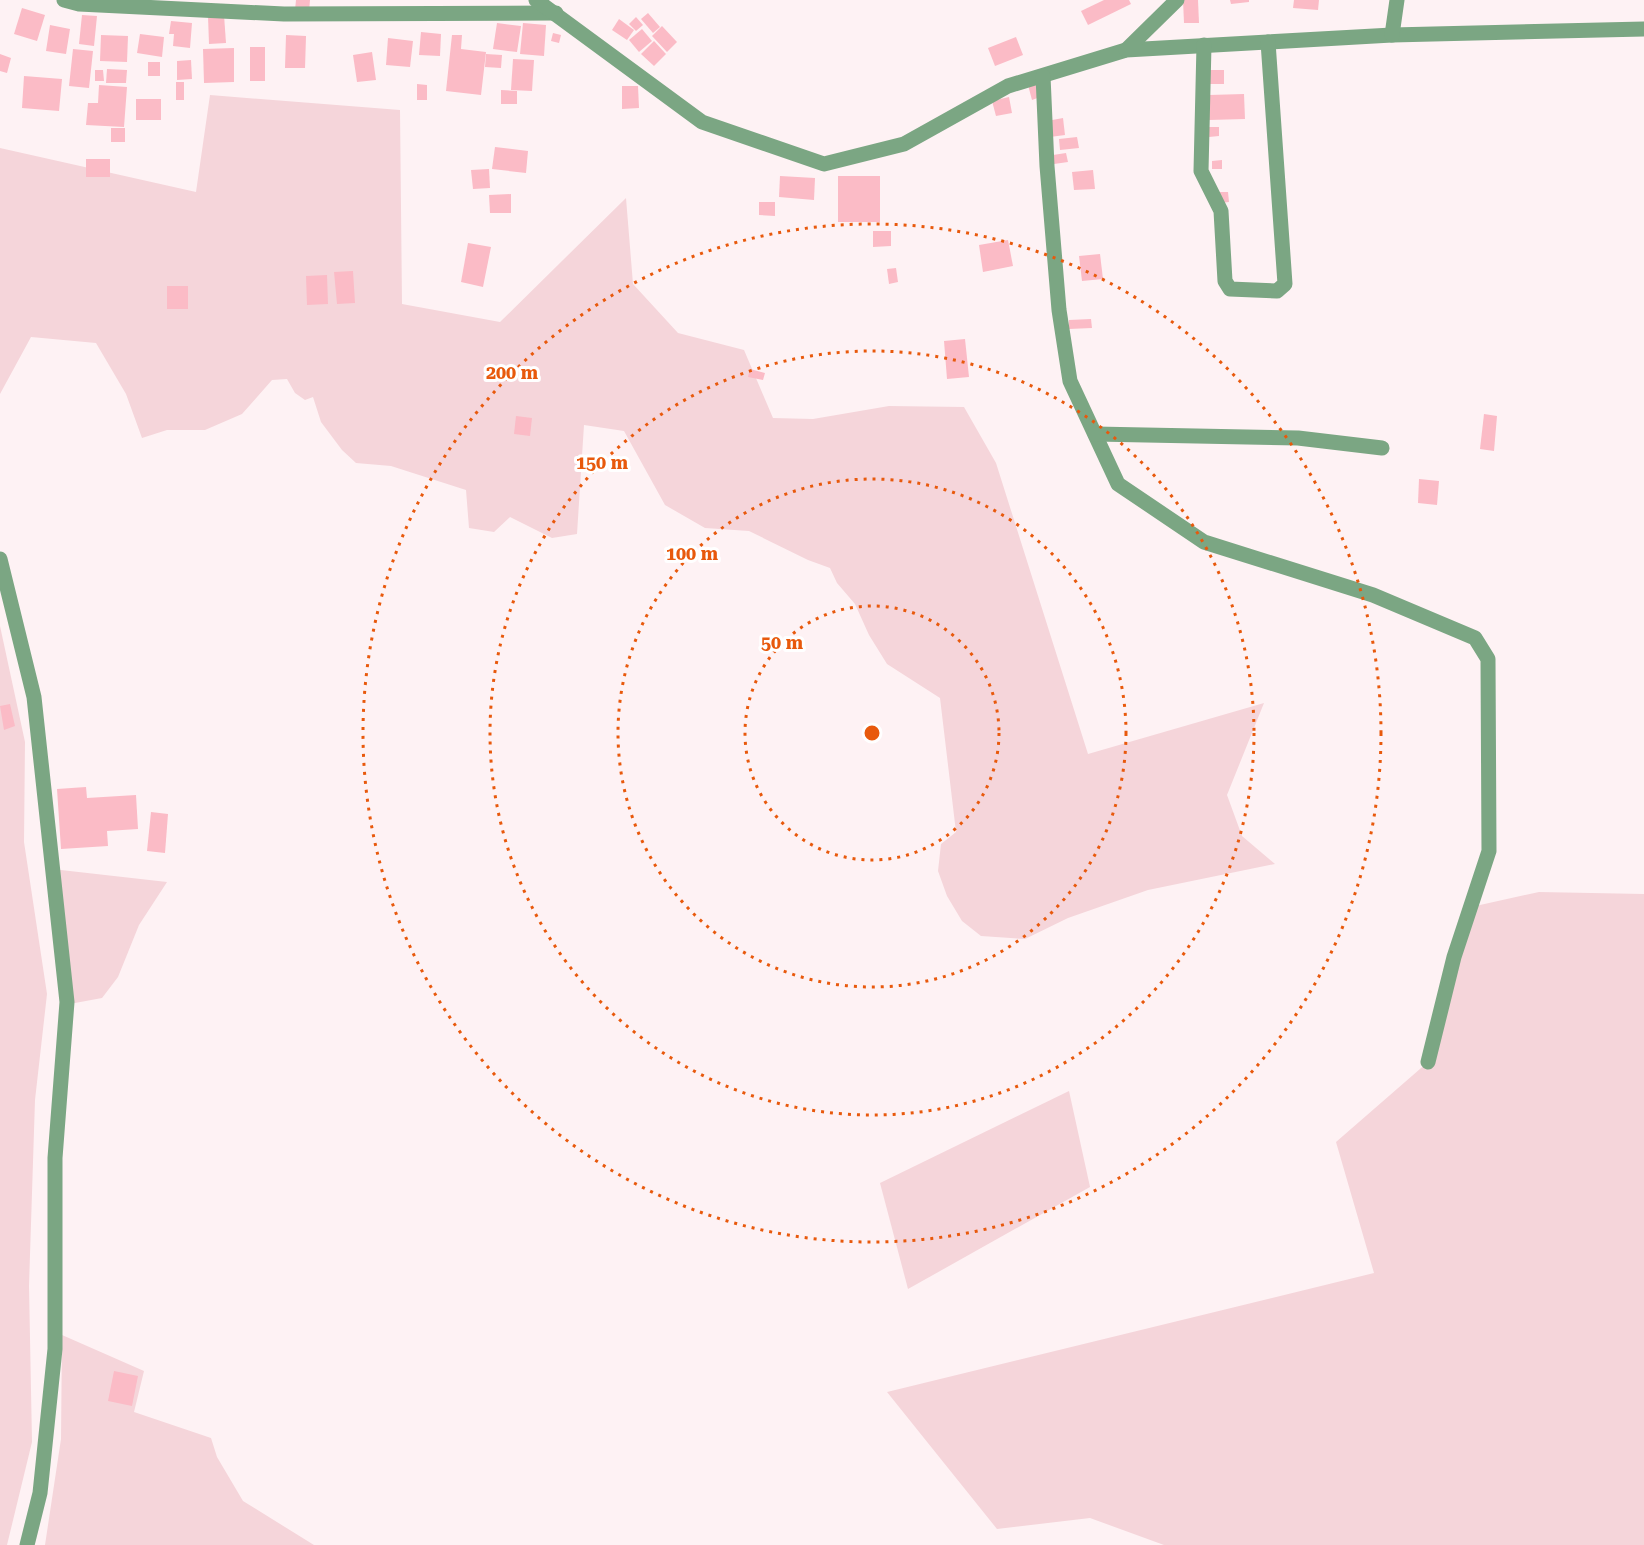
<svg xmlns="http://www.w3.org/2000/svg" width="1644" height="1545" viewBox="0 0 1644 1545" font-family="'Roboto Serif',serif">
	<rect width="100%" height="100%" fill="#fef2f4"/>
	<!-- green -->
	<g fill="#f5d5da">
		<path d="M210,95L400,110L402,304L500,322L626,198L633,284L678,333L744,350L773,418L813,419L889,406L964,407L996,463L1088,754L1264,703L1227,795L1242,836L1275,864L1148,890L1068,918L1025,939L981,936L962,921L947,896L938,871L941,844L956,832L940,698L887,664L869,635L855,604L837,583L830,568L808,560L749,531L705,528L665,505L624,431L584,425L577,534L552,538L510,517L494,532L469,528L466,490L391,466L356,463L342,450L321,422L313,397L305,400L295,393L287,379L272,380L242,414L205,430H167L142,438L126,394L96,343L31,337L0,394V148L196,192Z"/>
		<path d="M0,626L25,742L24,842L47,994L35,1100L29,1286L32,1442L7,1545H0Z"/>
		<path d="M52,869L167,882L139,925L118,977L102,998L75,1003L67,1002Z"/>
		<path d="M1539,892L1644,894V1545H1164L1090,1518L997,1529L887,1392L1374,1273L1336,1142L1428,1062L1471,907Z"/>
		<path d="M1069,1091L1090,1187L908,1289L880,1183Z"/>
		<path d="M62,1335L144,1371L134,1412L211,1438L217,1457L243,1501L314,1545H45L61,1439Z"/>
	</g>
	<!-- building -->
	<g fill="#fbbbc6">
		<path d="M296,0H310L309,12L295,10Z"/>
		<path d="M1104,0H1129L1131,4L1088,25L1081,11Z"/>
		<path d="M1183,0H1198L1199,23H1184Z"/>
		<path d="M1230,0H1249V2L1231,4Z"/>
		<path d="M1294,0H1319L1318,10L1293,8Z"/>
		<path d="M22,8L45,15L37,41L14,34Z"/>
		<path d="M648,13L660,27L653,33L641,19Z"/>
		<path d="M82,15L97,16L94,46L79,44Z"/>
		<path d="M224,15L226,43L209,44L208,16Z"/>
		<path d="M636,17L643,25L636,31L629,24Z"/>
		<path d="M619,19L634,30L627,40L612,30Z"/>
		<path d="M171,21L192,23L190,48L173,46L174,34H169Z"/>
		<path d="M497,23L521,26L517,52L493,49Z"/>
		<path d="M523,23L546,25L544,56L520,54Z"/>
		<path d="M50,25L70,29L66,54L46,51Z"/>
		<path d="M662,26L677,42L667,52L652,36Z"/>
		<path d="M642,29L652,41L639,52L629,40Z"/>
		<path d="M421,32L441,34L440,56L419,55Z"/>
		<path d="M553,33L561,35L559,43L551,41Z"/>
		<path d="M140,34L164,37L162,57L137,53Z"/>
		<path d="M101,35L128,36L127,62L100,61Z"/>
		<path d="M286,35L306,36L305,68H285Z"/>
		<path d="M452,35H462L461,49L486,52L481,95L446,91Z"/>
		<path d="M1016,37L1023,55L995,66L988,48Z"/>
		<path d="M388,38L413,41L410,67L386,65Z"/>
		<path d="M654,41L666,54L654,66L641,54Z"/>
		<rect x="250" y="47" width="15" height="34"/>
		<path d="M234,48V82L204,83L203,49Z"/>
		<path d="M73,49L93,51L89,88L69,86Z"/>
		<path d="M372,52L376,80L357,82L353,55Z"/>
		<path d="M0,54L11,58L7,73L0,71Z"/>
		<path d="M486,54L502,55L501,68L485,67Z"/>
		<path d="M513,59L534,60L532,91L511,90Z"/>
		<path d="M191,60L192,79L177,80V61Z"/>
		<rect x="148" y="62" width="12" height="14"/>
		<path d="M107,69L127,70L126,83H106Z"/>
		<path d="M95,70H103L104,81H95Z"/>
		<path d="M1209,70H1224V84H1210Z"/>
		<path d="M24,76L62,79L59,111L22,108Z"/>
		<path d="M1039,81L1043,96L1032,100L1028,85Z"/>
		<rect x="176" y="82" width="8" height="18"/>
		<path d="M417,84L427,85V100H417Z"/>
		<path d="M99,85L127,87L124,127L86,125L88,103H98Z"/>
		<path d="M622,86H638L639,108L622,109Z"/>
		<path d="M501,90L517,91V104H501Z"/>
		<path d="M1244,94L1245,119L1209,120V95Z"/>
		<path d="M1009,97L1012,113L996,116L992,101Z"/>
		<rect x="136" y="99" width="25" height="21"/>
		<path d="M1063,118L1065,135L1050,137L1047,121Z"/>
		<path d="M1209,127H1219V136L1209,137Z"/>
		<rect x="111" y="128" width="14" height="14"/>
		<path d="M1077,137L1079,148L1060,150L1059,139Z"/>
		<path d="M495,147L528,151L526,173L492,169Z"/>
		<path d="M1066,153L1068,162L1054,164L1053,155Z"/>
		<rect x="86" y="159" width="24" height="18"/>
		<path d="M1222,160V169H1212V161Z"/>
		<path d="M489,169L490,188L473,189L471,170Z"/>
		<path d="M1093,170L1095,189L1074,190L1072,172Z"/>
		<path d="M780,176L815,178L814,200L779,197Z"/>
		<rect x="838" y="176" width="42" height="46"/>
		<path d="M1219,192H1228L1229,202L1220,203Z"/>
		<path d="M511,194V213H490L489,195Z"/>
		<path d="M759,202H775V216L759,215Z"/>
		<path d="M873,231H891V246L873,247Z"/>
		<path d="M1008,240L1013,266L983,272L979,245Z"/>
		<path d="M468,243L491,247L483,287L461,282Z"/>
		<path d="M1100,254L1103,279L1082,281L1079,256Z"/>
		<path d="M896,268L898,282L889,284L887,269Z"/>
		<path d="M353,271L355,303L337,304L334,272Z"/>
		<path d="M327,275L328,304L307,305L306,276Z"/>
		<rect x="167" y="286" width="21" height="23"/>
		<path d="M1091,319L1092,328L1069,329V320Z"/>
		<path d="M965,339L969,377L947,379L944,341Z"/>
		<path d="M750,369L765,373L763,380L748,377Z"/>
		<path d="M1484,414L1497,416L1494,451L1480,449Z"/>
		<path d="M516,416L532,418L530,436L514,434Z"/>
		<path d="M1419,479L1439,481L1437,505L1418,503Z"/>
		<path d="M10,704L15,726L4,730L0,706Z"/>
		<path d="M86,787L87,798L136,795L138,829L107,831L108,846L61,849L57,789Z"/>
		<path d="M151,812L168,814L165,853L147,851Z"/>
		<path d="M114,1371L138,1376L132,1406L108,1401Z"/>
	</g>
	<g fill="none" stroke-linecap="round" stroke-linejoin="round">
		<!-- street -->
		<g stroke="#7ba683" stroke-width="15">
			<path d="M64,0L79,4L284,14L556,13"/>
			<path d="M536,0L702,122L824,164L904,144L1008,86L1126,50L1392,35L1644,29"/>
			<path d="M1392,35L1397,0"/>
			<path d="M1204,45L1201,171L1221,211L1225,281L1230,289L1277,291L1285,284L1268,42"/>
			<path d="M1126,50L1177,0"/>
			<path d="M1043,76L1047,166L1059,310L1070,381L1118,484L1204,542L1373,595L1475,638L1488,659L1489,851L1454,957L1428,1062"/>
			<path d="M1095,434L1298,438L1382,448"/>
			<path d="M0,559L34,697L67,1002L55,1158V1349L40,1493L27,1545"/>
		</g>
	</g>
	<!-- distance rings -->
	<g fill="none" stroke="#e8590c" stroke-width="3" stroke-dasharray="3 6">
		<circle cx="872" cy="733" r="127"/>
		<circle cx="872" cy="733" r="254"/>
		<circle cx="872" cy="733" r="382"/>
		<circle cx="872" cy="733" r="509"/>
	</g>
	<circle cx="872" cy="733" r="9" fill="#e8590c" stroke="#fff" stroke-width="3"/>
	<g font-size="18" text-anchor="middle" font-weight="bold" fill="#e8590c" stroke="#fff" stroke-width="6" stroke-linejoin="round" paint-order="stroke">
		<text x="512" y="379">200 m</text>
		<text x="602" y="469">150 m</text>
		<text x="692" y="560">100 m</text>
		<text x="782" y="649">50 m</text>
	</g>
</svg>
